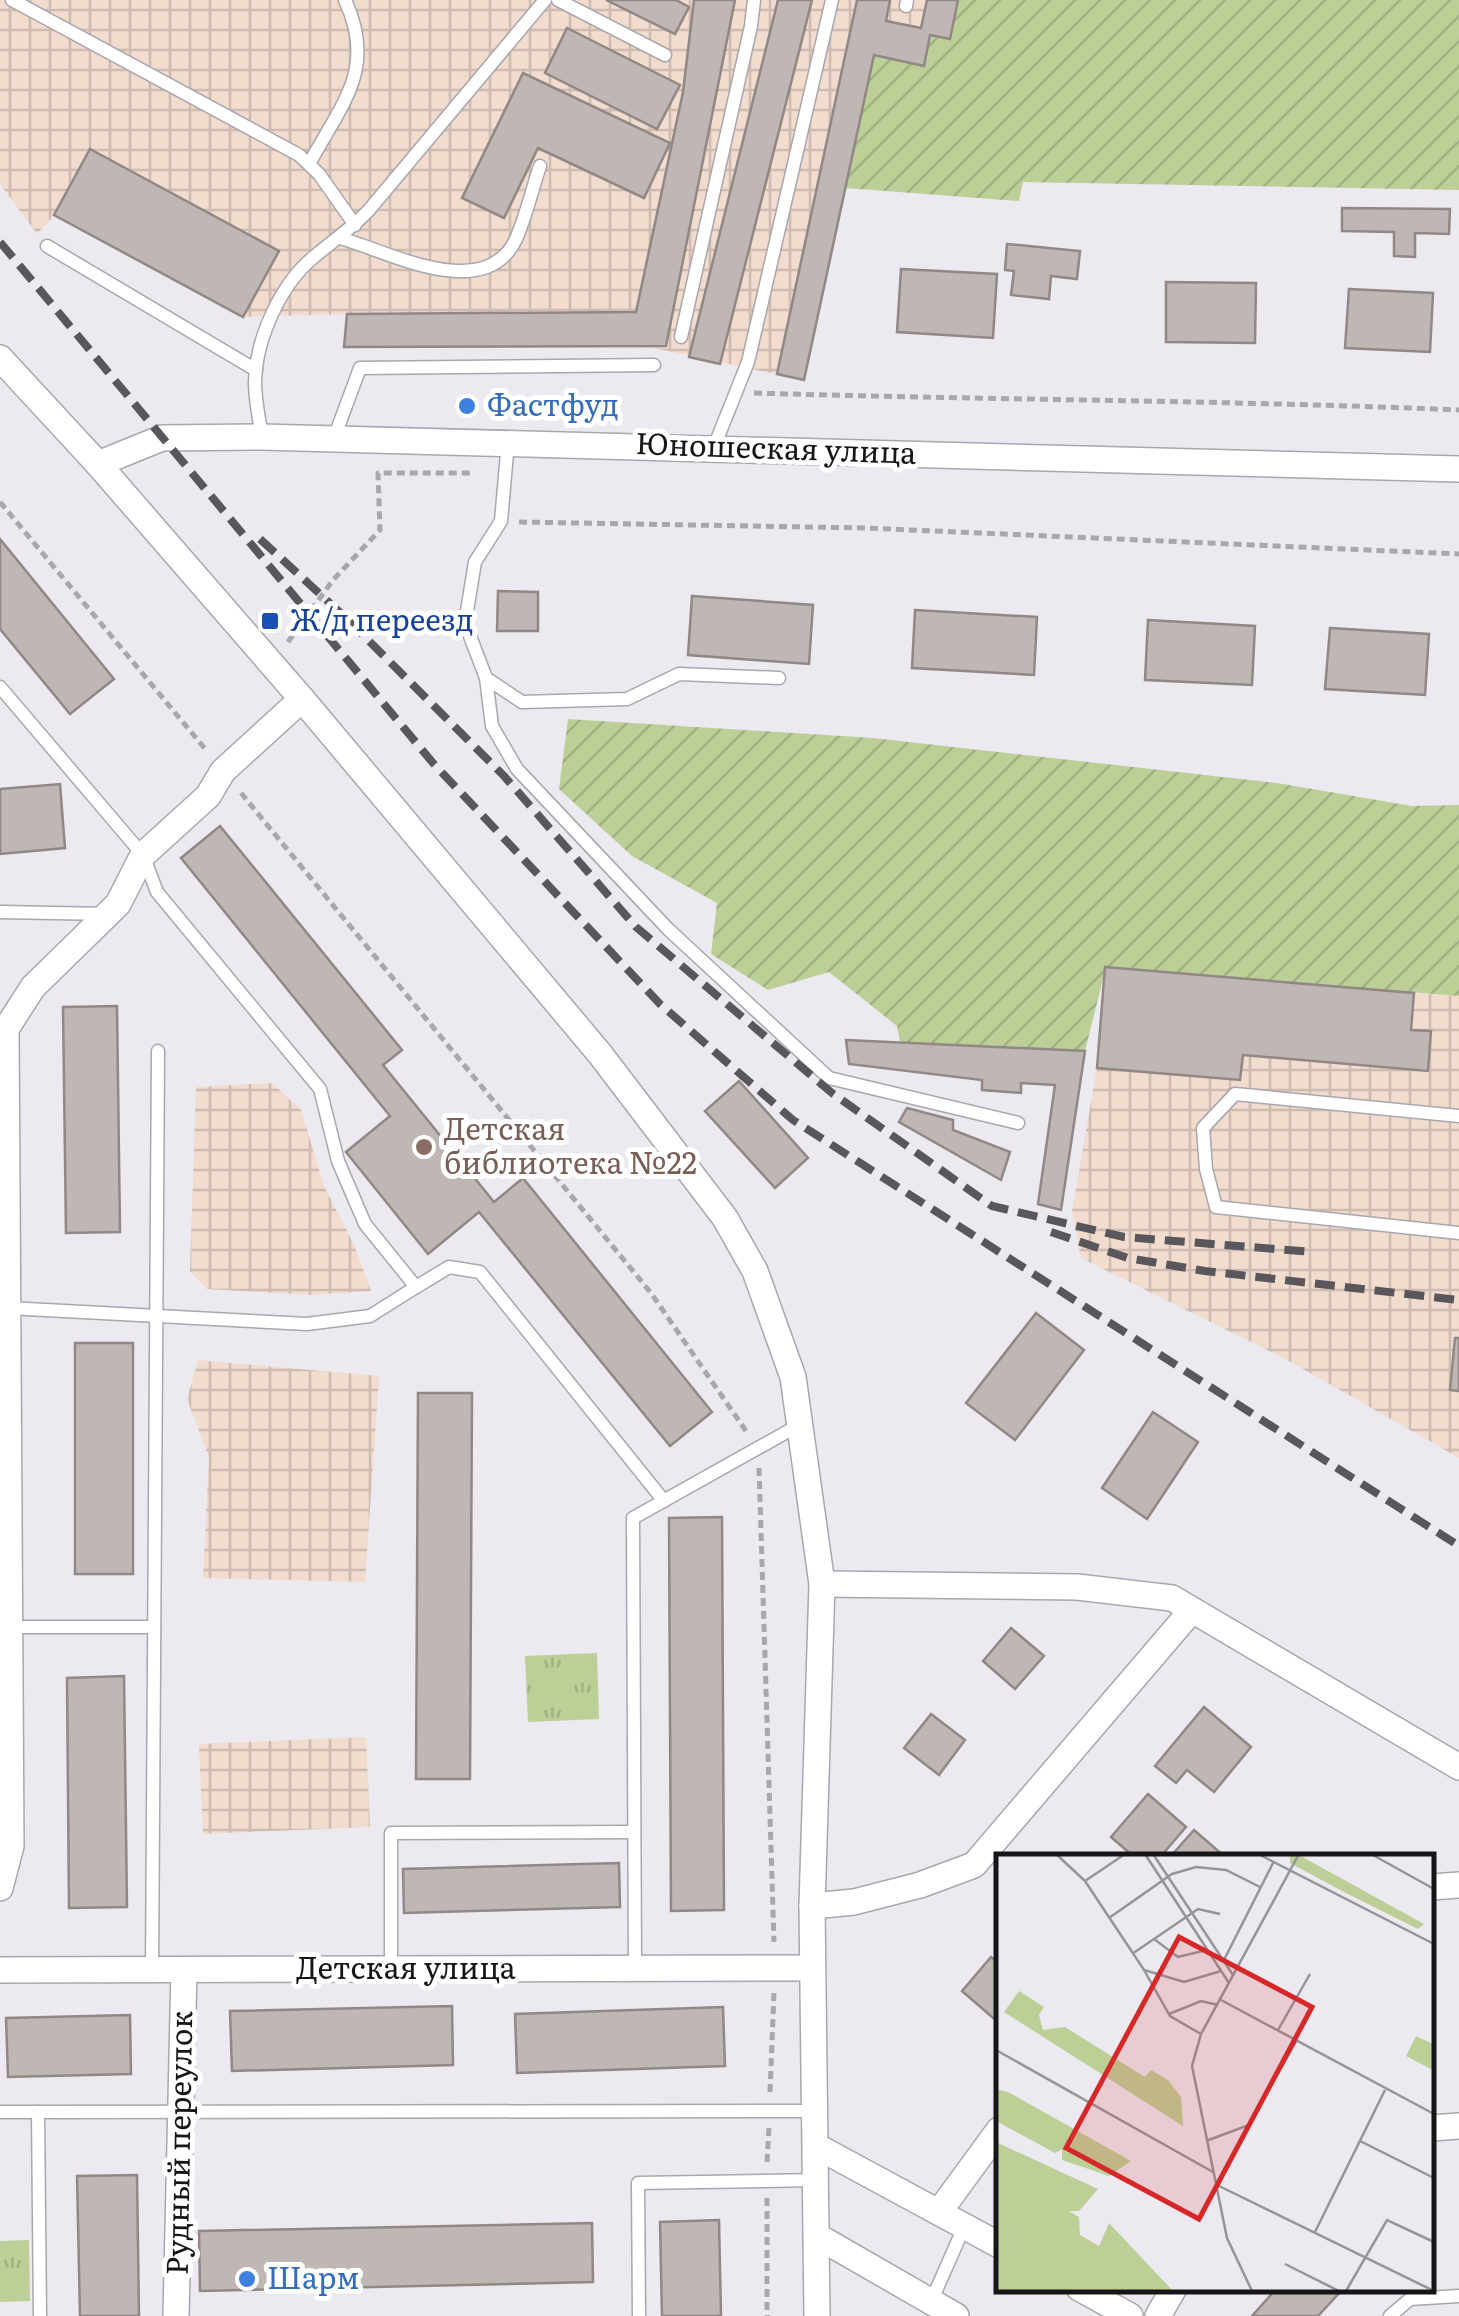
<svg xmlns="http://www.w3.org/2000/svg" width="1459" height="2316" viewBox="0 0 1459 2316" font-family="Literata,serif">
	<defs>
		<pattern id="industrial-grid" width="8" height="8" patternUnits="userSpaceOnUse" patternTransform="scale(2.5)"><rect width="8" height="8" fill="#f1dcce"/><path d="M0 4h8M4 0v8" fill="none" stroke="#cebcb0"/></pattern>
		<pattern id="park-tufts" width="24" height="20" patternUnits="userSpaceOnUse" patternTransform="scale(2.5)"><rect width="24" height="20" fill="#bccf97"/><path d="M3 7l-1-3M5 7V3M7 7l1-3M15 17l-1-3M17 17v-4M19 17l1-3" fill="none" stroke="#a1b181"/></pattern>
		<pattern id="garden-furrows" width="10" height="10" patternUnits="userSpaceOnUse" patternTransform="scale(2.5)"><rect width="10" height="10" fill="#bccf97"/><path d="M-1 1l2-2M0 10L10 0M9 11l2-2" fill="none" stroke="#a1b181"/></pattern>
	</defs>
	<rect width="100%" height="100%" fill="#ece9f0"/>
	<!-- industrial -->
	<g fill="url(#industrial-grid)">
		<path d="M0,0H958L950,39L924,66L874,56L804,380L640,345L344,347L346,314L243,317L54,215L37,234L0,184Z"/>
		<path d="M1105,967L1459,996V1458L1289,1361L1081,1258L1072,1211L1097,1068Z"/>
		<path d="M272,1083L301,1110L324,1186L355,1247L371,1291L312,1295L207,1289L190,1271L196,1087Z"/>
		<path d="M198,1360L379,1376L365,1582L203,1578L209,1457L187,1399Z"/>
		<path d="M366,1737L370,1827L203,1834L199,1744Z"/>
	</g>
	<!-- park -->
	<g fill="url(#park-tufts)">
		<path d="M597,1653L599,1719L528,1722L525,1656Z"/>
		<path d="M29,2240L30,2301L0,2302V2241Z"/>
	</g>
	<!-- garden -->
	<g fill="url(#garden-furrows)">
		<path d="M958,0H1459V190L1023,182L1019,201L846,188L874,55L924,66L930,35L950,39Z"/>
		<path d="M568,719L873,738L1277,783L1412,806L1459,805V996L1106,967L1085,1051L900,1042L897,1026L829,972L768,990L711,954L717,903L632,856L559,789Z"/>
	</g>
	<!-- building -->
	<g fill="#bfb7b4" stroke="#918886" stroke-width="2.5">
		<path d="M606,0H676L689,7L675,34Z"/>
		<path d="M735,0L666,346L344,347L347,314L636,312L683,92L694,0Z"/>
		<path d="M778,0H812L720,364L689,357Z"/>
		<path d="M857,0H890L886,21L921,28L927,0H958L950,39L930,35L924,66L874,55L804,380L777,374Z"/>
		<path d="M567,28L680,85L657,129L545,73Z"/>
		<path d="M523,73L670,143L644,198L538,148L504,218L462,198Z"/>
		<path d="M90,149L279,251L243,317L54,215Z"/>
		<path d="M1342,208L1450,209L1449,234L1415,233V257L1394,256V232L1342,231Z"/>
		<path d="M1007,244L1080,251L1077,279L1051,276L1049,299L1011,295L1014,271L1005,270Z"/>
		<path d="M901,269L997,274L993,338L897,332Z"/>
		<path d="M1166,282L1256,283L1255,343L1166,342Z"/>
		<path d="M1349,289L1433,293L1430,352L1345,348Z"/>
		<path d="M0,539L114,679L70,714L0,629Z"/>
		<path d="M498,591L538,592V631H497Z"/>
		<path d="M692,596L813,605L809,664L688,655Z"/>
		<path d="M915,610L1037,617L1034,675L912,668Z"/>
		<path d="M1148,620L1255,626L1252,685L1145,680Z"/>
		<path d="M1330,628L1429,634L1425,695L1325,689Z"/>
		<path d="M60,784L65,848L0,854V789Z"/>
		<path d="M220,826L402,1050L383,1065L494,1202L523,1178L712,1412L670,1446L479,1212L428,1254L346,1152L390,1116L181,858Z"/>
		<path d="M1105,967L1414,993L1411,1030L1431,1031L1428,1071L1243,1055L1240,1080L1097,1068Z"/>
		<path d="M117,1006L120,1232L66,1233L63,1007Z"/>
		<path d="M846,1040L1085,1051L1061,1210L1038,1204L1055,1085L1021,1083V1093L982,1090V1080L849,1064Z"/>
		<path d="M739,1081L808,1158L775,1188L705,1111Z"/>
		<path d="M907,1108L953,1120V1130L1010,1152L1001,1180L899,1122Z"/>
		<path d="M1036,1313L1084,1350L1015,1440L966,1403Z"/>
		<path d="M1455,1338H1459V1391L1450,1390Z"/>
		<rect x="75" y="1343" width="58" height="231"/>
		<path d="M418,1393H472L470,1779H416Z"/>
		<path d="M1153,1412L1198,1442L1147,1519L1102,1488Z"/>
		<path d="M722,1517L724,1910L671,1911L669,1518Z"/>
		<path d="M1011,1628L1044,1656L1015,1689L983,1661Z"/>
		<path d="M124,1676L127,1907L69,1908L67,1678Z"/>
		<path d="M1204,1707L1251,1747L1214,1792L1187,1770L1176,1783L1155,1766Z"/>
		<path d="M931,1714L965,1740L939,1775L904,1748Z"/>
		<path d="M1148,1794L1186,1827L1161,1856H1133L1111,1837Z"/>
		<path d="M1194,1830L1224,1856H1171Z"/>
		<path d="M619,1863L620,1907L404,1913L403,1869Z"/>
		<path d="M991,1957L999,1964V2023L962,1991Z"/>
		<path d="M452,2006L453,2065L232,2071L230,2011Z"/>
		<path d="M723,2007L725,2066L517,2073L515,2014Z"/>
		<path d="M130,2015L131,2074L8,2077L6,2018Z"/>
		<path d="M137,2175L139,2316H80L77,2176Z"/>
		<path d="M719,2220L721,2316H662L660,2222Z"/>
		<path d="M592,2223L593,2282L200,2291L199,2231Z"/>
		<path d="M1277,2288H1340L1342,2290L1318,2316H1252Z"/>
	</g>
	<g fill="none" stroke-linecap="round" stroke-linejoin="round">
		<defs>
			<g id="service">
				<path d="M12,0L299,155L319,174L355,225"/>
				<path d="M558,0L665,55"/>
				<path d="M906,6L907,0"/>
				<path d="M309,164C342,103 377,69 345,0"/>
				<path d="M340,238C387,251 485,305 516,239C526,216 532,190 540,166"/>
				<path d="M47,246L256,370"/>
				<path d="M681,337L751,26L754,0"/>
				<path d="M262,437C259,418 255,400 255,382C256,338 281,283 315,256C334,240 352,228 369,210L545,0"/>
				<path d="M334,438L360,368L654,365"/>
				<path d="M508,442L501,521L475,562L465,623L486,678L492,726L517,769L668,929L829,1078L1018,1123"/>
				<path d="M714,447L748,362L832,0"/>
				<path d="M486,678L522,702L627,699L679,674L779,678"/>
				<path d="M0,687L143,855L157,892L320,1089L338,1161L365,1224L416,1287L449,1267L480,1272L664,1501"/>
				<path d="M0,912L107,914"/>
				<path d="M1459,1116L1235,1094L1203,1128L1206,1169L1216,1207L1459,1233"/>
				<path d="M8,1308L307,1324L370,1316L416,1287"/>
				<path d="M10,1627H154"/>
				<path d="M635,1968L633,1518L801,1424"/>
				<path d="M391,1969V1833L634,1832"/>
				<path d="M152,1970L158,1051"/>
				<path d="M0,2112L815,2111"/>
				<path d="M38,2112L40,2316"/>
				<path d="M931,2302L964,2227"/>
				<path d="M639,2316L638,2183L817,2180"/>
				<path d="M1390,2316L1410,2299L1459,2296"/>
			</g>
			<g id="minor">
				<path d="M0,358L98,464L302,699L600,1054L725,1218L755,1271L793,1377L822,1584L812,1906L817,2316"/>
				<path d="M98,464L162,438L262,437L1459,469"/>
				<path d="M822,1584L1077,1587L1172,1598L1459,1767"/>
				<path d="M1432,1887L1459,1885"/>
				<path d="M0,1888L11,1846L6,1029L33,987L118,904L143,855L208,796L223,771L302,699"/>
				<path d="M812,1906L854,1902L920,1885L974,1865L1192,1610"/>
				<path d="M0,1970L812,1968"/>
				<path d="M1432,2128L1459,2126"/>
				<path d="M816,2146L999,2245"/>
				<path d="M939,2212L999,2130"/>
				<path d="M817,2236L956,2316"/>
				<path d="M1079,2288L1130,2316"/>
				<path d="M176,2316L184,1970"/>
				<path d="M1158,2316L1174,2288"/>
			</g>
		</defs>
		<!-- service casing -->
		<use href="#service" stroke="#a9a6ad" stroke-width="15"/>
		<!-- minor casing -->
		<use href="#minor" stroke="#a9a6ad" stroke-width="28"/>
		<!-- path -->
		<g stroke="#a9a7ad" stroke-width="5" stroke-dasharray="8 5" stroke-linecap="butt">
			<path d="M754,393C989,400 1224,400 1459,410"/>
			<path d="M0,502L206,750"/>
			<path d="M519,522L866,528L1459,554"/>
			<path d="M288,642L333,580L380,530L378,473H474"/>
			<path d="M241,793L651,1293L746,1431"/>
			<path d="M759,1468L774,1942"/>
			<path d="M770,2092L774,1993"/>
			<path d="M767,2162L769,2128"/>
			<path d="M767,2198V2316"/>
		</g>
		<!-- service -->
		<use href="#service" stroke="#fff" stroke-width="12"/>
		<!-- minor -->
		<use href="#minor" stroke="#fff" stroke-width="25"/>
		<!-- rail -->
		<g stroke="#59575b" stroke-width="8" stroke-dasharray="20 10" stroke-linecap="butt">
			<path d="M0,242L433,763L660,1004L793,1120L1459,1546"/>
			<path d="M260,539L345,617L504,776L636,927L832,1093L992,1206L1124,1237L1313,1252"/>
			<path d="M1051,1232L1128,1258L1205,1271L1459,1300"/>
		</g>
	</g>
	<!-- markers -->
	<g fill="#3f7fe0" stroke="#fff" stroke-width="4">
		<circle cx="467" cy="406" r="10"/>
		<circle cx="247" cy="2279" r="10"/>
	</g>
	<rect fill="#1a4fb4" stroke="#fff" stroke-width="4" x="260" y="611" width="20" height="20" rx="5"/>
	<circle fill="#8d6e63" stroke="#fff" stroke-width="4" cx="424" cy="1147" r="10"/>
	<g text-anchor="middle" stroke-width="10" stroke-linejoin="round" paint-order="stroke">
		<!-- shop labels -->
		<g font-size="30" fill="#366cbe" stroke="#fff" text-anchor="start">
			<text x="487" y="416">Фастфуд</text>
			<text x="267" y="2289">Шарм</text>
		</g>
		<!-- street labels -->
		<g font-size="30" fill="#161517" stroke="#fff">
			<text transform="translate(776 449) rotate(2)" y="10">Юношеская улица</text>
			<text x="406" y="1979">Детская улица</text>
			<text transform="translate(180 2143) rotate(-89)" y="10">Рудный переулок</text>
		</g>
		<!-- transit labels -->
		<g font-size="30" fill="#164399" stroke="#fff" text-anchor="start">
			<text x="290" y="631">Ж/д переезд</text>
		</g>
		<!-- education labels -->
		<g font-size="30" fill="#785e54" stroke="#fff" text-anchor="start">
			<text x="444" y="1140">Детская<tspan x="444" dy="34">библиотека №22</tspan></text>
		</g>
	</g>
	<!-- overview -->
	<g transform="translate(996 1854)">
		<rect width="438" height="438" fill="#ece9f0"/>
		<path d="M294,0H301L428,70L422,75L348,38L294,9Z" fill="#bccf97"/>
		<path d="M23,137L48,153L43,161L47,176L69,173L149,223L155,216L172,226L185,243L187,272L8,158ZM0,235L12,238L135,307L113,322L66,306V295L59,299L0,267ZM0,288L102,335L83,357H73L83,363L84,381L103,392L113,369L177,437H0Z" fill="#bccf97"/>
		<path d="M420,182L437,190V216L410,202Z" fill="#bccf97"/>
		<path fill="none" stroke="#969499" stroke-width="2.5" d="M60,0L89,27M129,0L89,27L148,116L188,128L225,117M149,0L233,129M157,0L237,121M262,0L438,90M375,0L438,35M113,64L176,20L200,13L230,16L264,33M158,85L182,103L211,96M136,100L202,55L224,60M228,106L277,9M148,116L174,162L205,180M225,146L438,260M173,160L205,147L222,151M282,176L314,120M0,196L217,318M210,287L253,271L301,186M364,287L438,324M221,331L438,437M319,378L389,236M289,410L343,437M256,437L231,384L196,212L205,180L303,0M350,437L391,366L438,388"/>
		<path fill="#d62828" fill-opacity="0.15" stroke="#d62828" stroke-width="5" d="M183,83L316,153L203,365L70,294Z"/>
		<rect width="438" height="438" fill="none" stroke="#161517" stroke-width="5"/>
	</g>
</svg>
